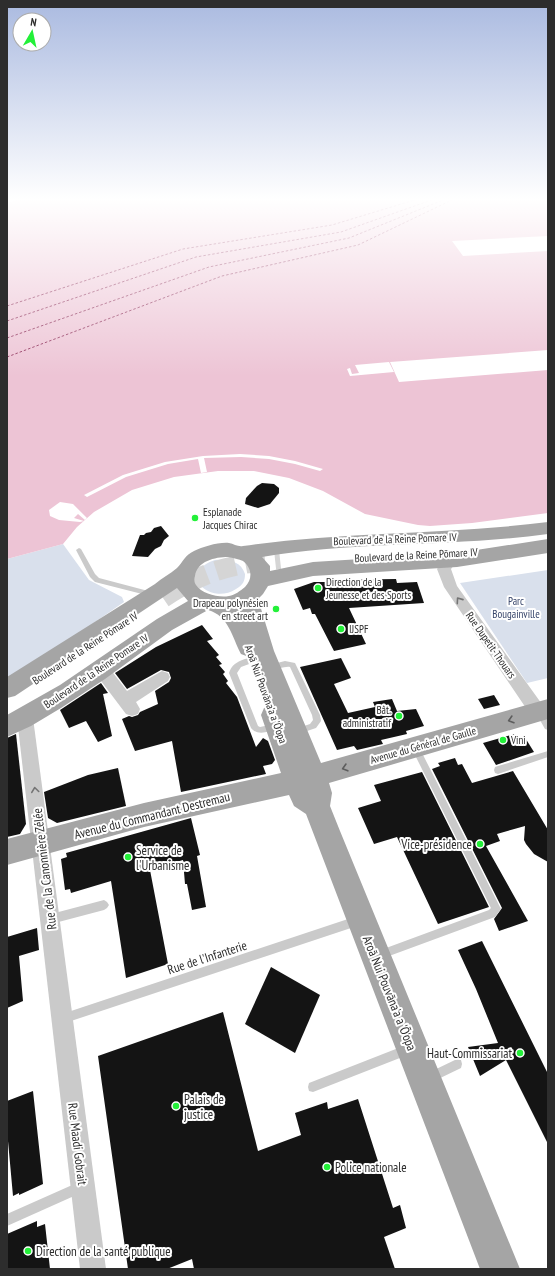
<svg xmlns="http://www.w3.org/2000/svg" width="555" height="1276" viewBox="0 0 555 1276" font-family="'PT Sans Narrow',sans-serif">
	<rect width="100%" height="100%" fill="#fff"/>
	<!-- green -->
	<g fill="#d9e0ec">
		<path d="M63,544L89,580L122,597L124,602L7,683V559Z"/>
		<path d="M215,560C228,559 241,561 245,574C245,581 243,585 236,589C210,606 176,573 215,560Z"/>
		<path d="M548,570V678L527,683L460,583Z"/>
	</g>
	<!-- water -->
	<path fill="#edc4d5" d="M22,198H548V236L452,241L463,256L548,251V350L390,362L399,382L548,370V513L472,523L430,526L418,525L365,514L323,491L289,478L254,471H218L174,477L132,490L94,512L77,527L63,544L7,559V203Z"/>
	<!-- pier -->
	<g fill="#fff">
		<path d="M389,362L394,372L350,376L347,369L350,368L352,374L359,373L355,365Z"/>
		<path d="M240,454L269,456L295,461L323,469L320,471L295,464L269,459L241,457L204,458L207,472L201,473L198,459L168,464L126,477L87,497L84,495L123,475L165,462L203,456Z"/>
		<path d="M60,502L73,504L87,518L85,520L78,514L74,518L84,521L80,522L59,520L50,516L49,510Z"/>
	</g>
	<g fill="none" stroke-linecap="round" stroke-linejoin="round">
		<!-- ferry -->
		<g stroke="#93365f" stroke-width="1" stroke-dasharray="2.5 2" stroke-linecap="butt">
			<path d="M7,306L183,249L332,225L421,198"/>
			<path d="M7,321L196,257L341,232L437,198"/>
			<path d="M7,338L209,267L349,238L448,198"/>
			<path d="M7,357L222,276L358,245L456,198"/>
		</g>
	</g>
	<!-- building -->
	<g fill="#141414">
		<path d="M262,483L274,484L279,488V493L270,504L258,508L245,504L246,498L257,486Z"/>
		<path d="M161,526L169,536L164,540L161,546L155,549L148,557L132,556L140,535H144L146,533L151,532L154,528Z"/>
		<path d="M396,579L397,583L417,582L424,603L349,608L366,644L334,651L315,614H312L310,608L303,610L294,589L314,582H328V580Z"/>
		<path d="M202,625L213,639L207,641L219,655L216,657L222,664L219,665L225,672L223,674L228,681L226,683L237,697L256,747L263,738L268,741L275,760L272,764L263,766L266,774L181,792L172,741L135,751L122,719L129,716L132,717L138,715L140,712L158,704L155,691L169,682L171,678L169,672L161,670L127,689L115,673L156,647Z"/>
		<path d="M341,658L351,678L334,684L348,713L375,707L373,702L392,699L397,711L416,709L424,726L406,731L407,734L381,740L383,744L357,750L354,746L337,750L300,667Z"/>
		<path d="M101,683L108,693L103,694L112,736L98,742L86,721L69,728L60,710Z"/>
		<path d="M494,695L500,705L484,709L478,699Z"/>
		<path d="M16,734L26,824L20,834L7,837V738Z"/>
		<path d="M514,734L517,738L524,736L534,752L496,765L483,743Z"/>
		<path d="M455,758L458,765L462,764L472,783L513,771L548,830V862L534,854L526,844L524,840L525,826L497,834L500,841L486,846L528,921L499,931L494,919L502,908L432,769L440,766L438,763Z"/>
		<path d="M118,768L126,806L57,823L48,818L44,792L88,775Z"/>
		<path d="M422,772L489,907L438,924L397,837L374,844L358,808L381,801L374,785Z"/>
		<path d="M191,818L200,855L197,856L206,907L192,910L187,884H185L183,860L150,870L168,964L126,978L111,881L71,893L70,889L65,890L61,859L67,857L66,853Z"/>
		<path d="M37,928L39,950L19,956L23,1001L7,1008V937Z"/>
		<path d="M482,941L548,1074V1144L506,1060L480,1076L468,1047L498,1043L476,989L458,950Z"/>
		<path d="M271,967L320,995L295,1053L245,1024Z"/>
		<path d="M223,1012L258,1151L301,1135L295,1113L327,1102L328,1109L358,1099L393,1208L400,1205L406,1228L384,1237L395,1269H194L192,1259L167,1269H128L98,1056Z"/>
		<path d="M33,1091L43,1184L19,1195V1193L13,1196L7,1130V1101Z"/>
		<path d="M37,1221V1227L45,1224L50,1269H7V1234Z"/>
	</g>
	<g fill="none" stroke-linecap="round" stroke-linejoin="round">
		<!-- primary-tunnel -->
		<path stroke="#d5d5d5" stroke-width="20" stroke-dasharray="20 10" stroke-linecap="butt" d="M163,598C203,571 233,564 280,559"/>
		<!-- lane -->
		<g fill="#cacaca" fill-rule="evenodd">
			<path d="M79,548L81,549L95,574L99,578L152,592L153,594L152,596H150L95,582L90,577L76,550Z"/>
			<path d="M254,656L257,657L258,659L257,661L241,667L237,673L258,726L260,727L274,724L277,725L278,727L277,729C268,732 257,736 251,728L229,673C233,661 243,660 254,656Z"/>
			<path d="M285,661L295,663L320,715L321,721L316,728L298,734L295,733L294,731L295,729L310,724L313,720L312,715L290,667C283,666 276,671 269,669L268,667L269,665Z"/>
			<path d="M540,710L543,711L548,720V730L545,729L536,713L537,711Z"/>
			<path d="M416,746L419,747L501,909L495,917L381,959L378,957L376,954L378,951L489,910L491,908L412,749L413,747Z"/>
			<path d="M548,751V757L498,774L495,773L494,770L495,767L498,766Z"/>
			<path d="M104,900L107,902L109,905L107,908L104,910L51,924L48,922L46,919L48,916L51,914Z"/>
			<path d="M357,916L360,918L362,921L360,924L357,926L65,1023L61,1022L60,1018L61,1014L65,1013Z"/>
			<path d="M406,1045L410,1046L411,1050L410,1054L313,1092L309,1091L308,1087L309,1083Z"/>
			<path d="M457,1059L461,1060L462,1064L461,1068L432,1082L428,1081L427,1077L428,1073Z"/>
			<path d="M79,1182L83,1184L85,1188L83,1192L7,1226V1214Z"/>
		</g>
		<!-- street -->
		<g fill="#cacaca" fill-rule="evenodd">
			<path d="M548,201V205L540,203Z"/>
			<path d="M450,556L455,558L457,561L451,569L457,586L544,707L546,712L544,717L538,719L532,717L444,587L437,569L445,558Z"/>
			<path d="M101,663L107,665L127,691L162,671L168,673L170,677L168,681L136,702L140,709L138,714L132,716L126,714L95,673L93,669L95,665Z"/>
			<path d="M25,711L31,713L33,718L106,1269H80L17,718L19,713Z"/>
		</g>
		<!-- primary -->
		<path fill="#a5a5a5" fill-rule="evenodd" d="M548,522V534C453,547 356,541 262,557L270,566V571L313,562L457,553L548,539V553L457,567L313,576L268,586L263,594L258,599L274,651L321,763L548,699V719L329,783L332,793L330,806L340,831L520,1269H480L306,814L294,806L289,795L144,827L7,865V839L144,803L281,773L261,715L264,708L273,705L253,655L249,657L241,654C232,637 229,616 208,610L172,630L105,679L61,708L31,726L7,737V715L60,685L157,619L188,601L177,588L15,696L7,698V677L155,584C162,578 170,574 177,568C183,562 185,555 194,551C203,547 218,542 229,543C234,544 238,547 243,546C345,531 447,535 548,522ZM228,557C233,558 239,559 243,561C252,568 253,579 245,587C240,591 235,595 229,596C219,598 202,594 196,585C194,582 194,579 195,576C197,561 215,557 228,557Z"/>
	</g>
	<!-- one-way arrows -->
	<defs><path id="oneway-chevron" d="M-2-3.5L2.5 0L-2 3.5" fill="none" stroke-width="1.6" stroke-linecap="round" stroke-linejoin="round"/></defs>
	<g stroke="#747474">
		<use href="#oneway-chevron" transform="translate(459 600) rotate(-125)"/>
		<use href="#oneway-chevron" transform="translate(35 790) rotate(-98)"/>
	</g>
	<g stroke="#5d5d5d">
		<use href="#oneway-chevron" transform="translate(511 720) rotate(163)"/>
		<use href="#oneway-chevron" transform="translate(345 768) rotate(164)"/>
	</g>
	<!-- sky -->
	<linearGradient id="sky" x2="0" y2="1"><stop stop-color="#aabae0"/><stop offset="0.53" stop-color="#fff"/><stop offset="1" stop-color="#fff" stop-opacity="0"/></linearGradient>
	<rect width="555" height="376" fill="url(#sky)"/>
	<!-- markers -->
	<g fill="#23f039" stroke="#fff" stroke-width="1.5">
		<circle cx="195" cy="518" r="4"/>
		<circle cx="318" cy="588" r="4"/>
		<circle cx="276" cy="609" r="4"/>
		<circle cx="341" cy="629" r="4"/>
		<circle cx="399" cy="716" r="4"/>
		<circle cx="503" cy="740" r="4"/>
		<circle cx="480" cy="844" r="4"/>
		<circle cx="128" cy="857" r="4"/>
		<circle cx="520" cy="1053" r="4"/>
		<circle cx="176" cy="1106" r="4"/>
		<circle cx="327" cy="1167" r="4"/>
		<circle cx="28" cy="1251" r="4"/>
	</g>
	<g text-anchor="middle" stroke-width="4" stroke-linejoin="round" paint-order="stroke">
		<!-- poi labels -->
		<g font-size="11" fill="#2d2d2d" stroke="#fff" text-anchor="start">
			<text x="203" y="516">Esplanade<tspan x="203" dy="13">Jacques Chirac</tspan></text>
			<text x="326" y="586">Direction de la<tspan x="326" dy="13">Jeunesse et des Sports</tspan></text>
			<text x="268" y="607" text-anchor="end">Drapeau polynésien<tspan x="268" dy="13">en street art</tspan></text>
			<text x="349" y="633">IJSPF</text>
			<text x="391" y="714" text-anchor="end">Bât.<tspan x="391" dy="13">administratif</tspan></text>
			<text x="511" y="744">Vini</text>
		</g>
		<!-- street labels -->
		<g font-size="11" fill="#2d2d2d" stroke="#fff">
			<text transform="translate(395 539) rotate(-2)" y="4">Boulevard de la Reine Pomare IV</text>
			<text transform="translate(416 555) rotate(-3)" y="4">Boulevard de la Reine Pōmare IV</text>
			<text transform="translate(491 645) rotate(55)" y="4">Rue Dupetit-Thouars</text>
			<text transform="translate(85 648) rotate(-33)" y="4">Boulevard de la Reine Pōmare IV</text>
			<text transform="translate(96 671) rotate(-34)" y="4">Boulevard de la Reine Pomare IV</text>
			<text transform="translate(266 694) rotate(70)" y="4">Aroā Nui Pouvāna'a a 'Ō'opa</text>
			<text transform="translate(423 745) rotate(-16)" y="4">Avenue du Général de Gaulle</text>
		</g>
		<!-- park labels -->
		<g font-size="11" fill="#38466b" stroke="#fff">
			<text x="516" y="605">Parc<tspan x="516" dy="13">Bougainville</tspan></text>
		</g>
		<!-- near-street labels -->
		<g font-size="13" fill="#2d2d2d" stroke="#fff">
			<text transform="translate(152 815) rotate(-14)" y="5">Avenue du Commandant Destremau</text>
			<text transform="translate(44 869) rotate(-97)" y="5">Rue de la Canonnière Zélée</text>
			<text transform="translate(207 957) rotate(-18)" y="5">Rue de l'Infanterie</text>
			<text transform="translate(390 993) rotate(68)" y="5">Aroā Nui Pouvāna'a a 'Ō'opa</text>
			<text transform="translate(78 1144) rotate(83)" y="5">Rue Maadi Gobrait</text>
		</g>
		<!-- near-poi labels -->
		<g font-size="13" fill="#2d2d2d" stroke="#fff" text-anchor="start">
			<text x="472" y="849" text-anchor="end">Vice-présidence</text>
			<text x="136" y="855">Service de<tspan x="136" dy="15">l'Urbanisme</tspan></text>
			<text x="512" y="1058" text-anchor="end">Haut-Commissariat</text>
			<text x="184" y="1104">Palais de<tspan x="184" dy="15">justice</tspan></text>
			<text x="335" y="1172">Police nationale</text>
			<text x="36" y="1256">Direction de la santé publique</text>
		</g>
	</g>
	<!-- border -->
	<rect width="555" height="1276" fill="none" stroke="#2d2d2d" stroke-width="16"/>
	<!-- north arrow -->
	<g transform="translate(32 32) rotate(9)"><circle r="19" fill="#ffffff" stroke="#ababab"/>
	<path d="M0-3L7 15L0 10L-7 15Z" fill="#23f039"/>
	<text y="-6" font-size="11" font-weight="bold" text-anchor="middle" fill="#2d2d2d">N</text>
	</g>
</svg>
